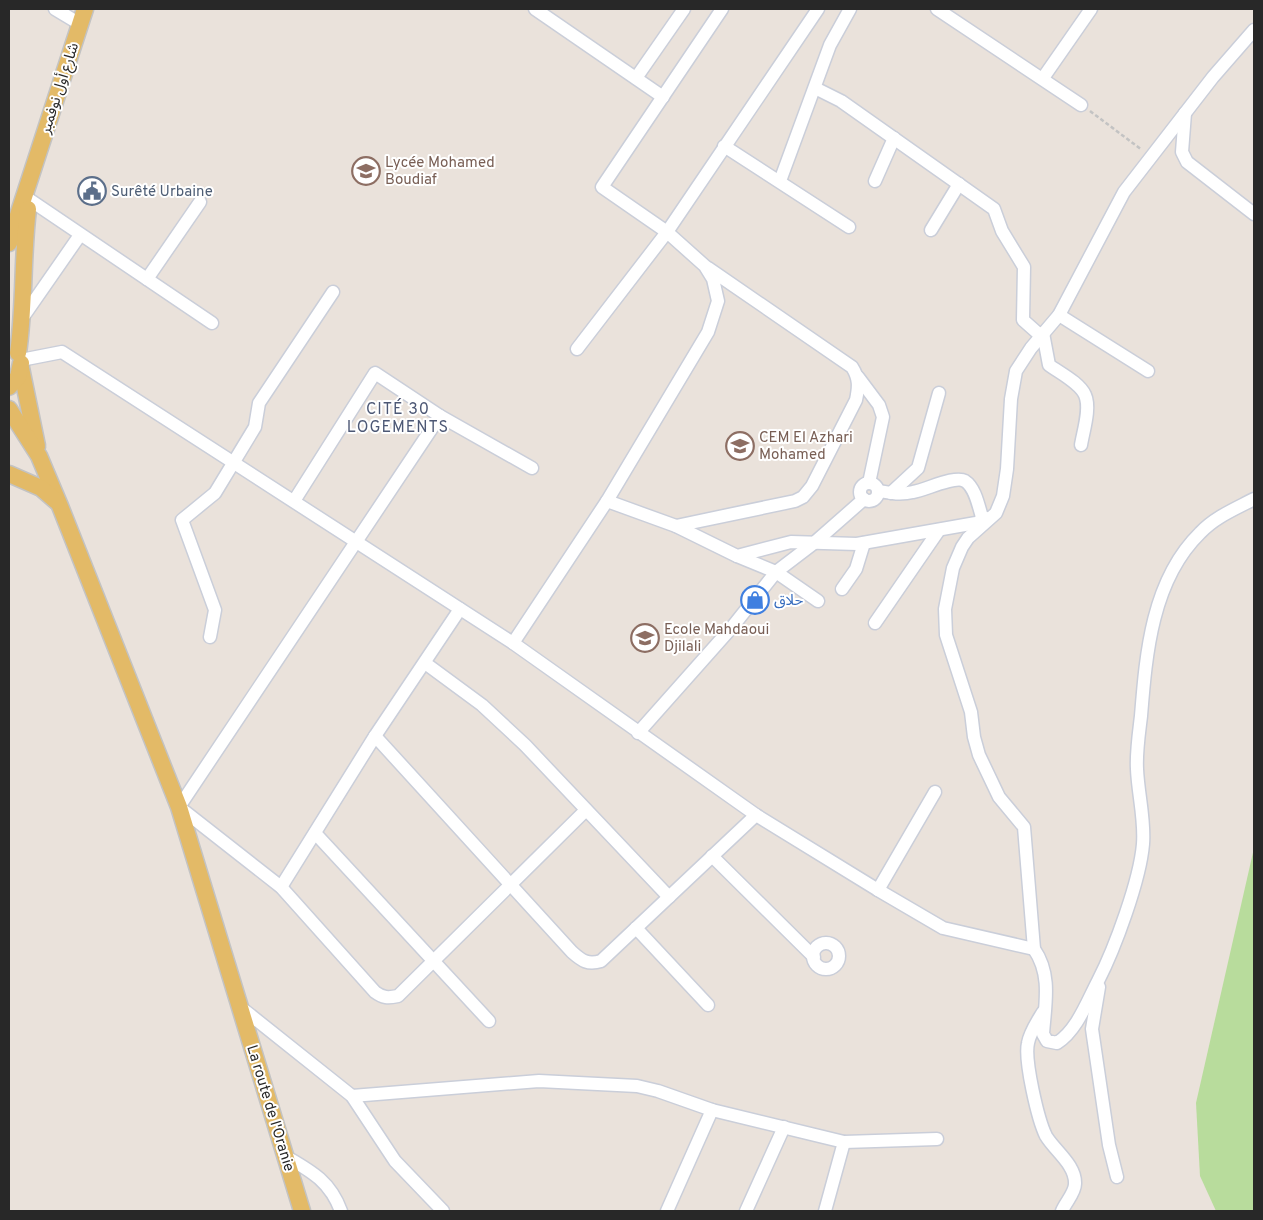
<svg xmlns="http://www.w3.org/2000/svg" width="1263" height="1220" viewBox="0 0 1263 1220" font-family="Overpass,'Noto Sans Arabic',sans-serif">
	<rect width="100%" height="100%" fill="#eae2db"/>
	<!-- green -->
	<path fill="#b8dc9c" d="M1254,848V1211H1216L1200,1176L1196,1103Z"/>
	<g fill="none" stroke-linecap="round" stroke-linejoin="round">
		<defs>
			<g id="minor">
				<path d="M55,9L80,24"/>
				<path d="M535,9L663,97"/>
				<path d="M937,9L1081,105"/>
				<path d="M1254,30L1213,77L1124,192L1059,315L1031,348L1016,371L1011,399L1007,469L1003,496L996,513L968,538L962,547L953,568L945,609L946,635L971,712L974,737L979,755L999,797L1024,827L1034,949C1052,975 1045,1004 1043,1034L1047,1041L1057,1043C1077,1030 1087,1002 1098,981C1115,948 1140,880 1143,844C1145,819 1138,794 1137,769C1136,752 1139,733 1141,716C1146,653 1152,580 1200,533C1215,517 1235,509 1254,499"/>
				<path d="M636,78L684,9"/>
				<path d="M1043,78L1091,9"/>
				<path d="M815,88L841,101L994,209L1002,231L1024,267L1023,320L1041,336"/>
				<path d="M1185,113L1182,152L1187,162L1254,214"/>
				<path d="M724,146L849,227"/>
				<path d="M780,181L830,45L850,9"/>
				<path d="M875,181L894,138"/>
				<path d="M30,200L212,323"/>
				<path d="M931,230L959,184"/>
				<path d="M147,279L200,202"/>
				<path d="M1059,315L1148,371"/>
				<path d="M23,317L80,235"/>
				<path d="M1043,333L1049,365C1060,373 1080,383 1085,395C1091,408 1083,432 1081,445"/>
				<path d="M577,349L667,232L818,9"/>
				<path d="M21,360L62,352L513,643L756,815L878,890L943,928L1034,949"/>
				<path d="M858,377L879,405L883,417L869,483"/>
				<path d="M440,416L179,807L281,887L375,992C383,998 388,998 398,996L586,810"/>
				<circle cx="869" cy="492" r="9"/>
				<path d="M878,491C890,493 901,495 913,492C926,490 955,475 965,481C976,488 979,509 983,520"/>
				<path d="M891,493L918,468L939,393"/>
				<path d="M294,501L375,373L440,416L532,468"/>
				<path d="M607,501L676,526L737,556L791,542L857,544L976,523L986,518"/>
				<path d="M676,526L795,501L803,497L812,486L856,400C859,386 859,378 852,367L708,268"/>
				<path d="M737,556L776,572L818,601"/>
				<path d="M842,589L856,569L864,543"/>
				<path d="M875,623L939,530"/>
				<path d="M210,637L215,610L182,520L215,493L255,427L259,403L333,292"/>
				<path d="M513,643L607,501L708,332L718,301L713,279L705,266L667,232L602,187L722,9"/>
				<path d="M425,663L482,705L525,745L669,897"/>
				<path d="M638,733L733,626L776,572L814,543L864,499"/>
				<path d="M375,736L572,952C582,961 588,965 601,961L756,815"/>
				<path d="M315,833L489,1021"/>
				<path d="M712,856L814,957"/>
				<path d="M281,887L375,736L460,609"/>
				<path d="M878,890L935,792"/>
				<path d="M636,928L708,1005"/>
				<circle cx="826" cy="956" r="13"/>
				<path d="M1099,987L1092,1029L1109,1145L1117,1177"/>
				<path d="M239,1006L352,1096L395,1161L443,1211"/>
				<path d="M1043,1012C1037,1022 1030,1032 1028,1043C1024,1060 1038,1120 1046,1136C1055,1151 1076,1165 1075,1184C1075,1193 1065,1203 1062,1211"/>
				<path d="M352,1096L539,1081L637,1086L658,1091L712,1110L844,1142L825,1211"/>
				<path d="M844,1142L937,1139"/>
				<path d="M285,1156C311,1171 330,1181 341,1211"/>
				<path d="M667,1211L712,1110"/>
				<path d="M746,1211L784,1127"/>
			</g>
			<g id="major">
				<path d="M9,243L85,9"/>
				<path d="M18,353C25,305 22,257 28,209"/>
				<path d="M21,368L37,446"/>
				<path d="M9,387L18,377L21,363"/>
				<path d="M9,409L39,456L60,506L179,807L302,1211"/>
				<path d="M9,474L41,488L56,501"/>
			</g>
		</defs>
		<!-- minor casing -->
		<use href="#minor" stroke="#caced9" stroke-width="15"/>
		<!-- major casing -->
		<use href="#major" stroke="#c3c3c3" stroke-width="19"/>
		<!-- path -->
		<path stroke="#c3c3c3" stroke-width="2.5" stroke-dasharray="4 2.5" stroke-linecap="butt" d="M1090,111L1142,150"/>
		<!-- minor -->
		<use href="#minor" stroke="#fff" stroke-width="12"/>
		<!-- major -->
		<use href="#major" stroke="#e3ba67" stroke-width="16"/>
	</g>
	<!-- icons -->
	<defs>
		<symbol id="school-ring" viewBox="-11 -11 22 22"><circle r="9.5" fill="#fff" stroke="#8d6e63" stroke-width="1.5"/><path d="M0-5L7-2L0 1L-7-2ZM-4 1L0 2.5L4 1V4Q0 6-4 4Z" fill="#8d6e63"/></symbol>
		<symbol id="civic-ring" viewBox="-11 -11 22 22"><circle r="9.5" fill="#fff" stroke="#5c6f8a" stroke-width="1.5"/><path d="M-.6-6.5H3V-4.5H.6V-3L4-1V1h2V6H-6V1h2V-1L-.6-3ZM-1.2 2.5V6h2.4V2.5Z" fill="#5c6f8a"/></symbol>
		<symbol id="shop-ring" viewBox="-11 -11 22 22"><circle r="9.5" fill="#fff" stroke="#3f7fe0" stroke-width="1.5"/><path d="M-5-2.5h2.3a2.7 3.5 0 0 1 5.4 0H5L5.5 6h-11ZM-1.5-2.5h3a1.5 2.3 0 0 0-3 0Z" fill="#3f7fe0"/></symbol>
	</defs>
	<g fill-rule="evenodd">
		<use href="#school-ring" x="350" y="155" width="32" height="32"/>
		<use href="#civic-ring" x="76" y="175" width="32" height="32"/>
		<use href="#school-ring" x="724" y="430" width="32" height="32"/>
		<use href="#shop-ring" x="739" y="584" width="32" height="32"/>
		<use href="#school-ring" x="629" y="622" width="32" height="32"/>
	</g>
	<g text-anchor="middle" stroke-width="4" stroke-linejoin="round" paint-order="stroke">
		<!-- street labels -->
		<g font-size="15" fill="#282828" stroke="#fff">
			<text transform="translate(59 88) rotate(-72)" y="5">شارع أول نوفمبر</text>
			<text transform="translate(271 1108) rotate(73)" y="5">La route de l'Oranie</text>
		</g>
		<!-- education labels -->
		<g font-size="15" fill="#785e54" stroke="#fff" text-anchor="start">
			<text x="385" y="167">Lycée Mohamed<tspan x="385" dy="17">Boudiaf</tspan></text>
			<text x="759" y="442">CEM El Azhari<tspan x="759" dy="17">Mohamed</tspan></text>
			<text x="664" y="634">Ecole Mahdaoui<tspan x="664" dy="17">Djilali</tspan></text>
		</g>
		<!-- service labels -->
		<g font-size="15" fill="#4e5e75" stroke="#fff" text-anchor="start">
			<text x="111" y="196">Surêté Urbaine</text>
		</g>
		<!-- shop labels -->
		<g font-size="15" fill="#366cbe" stroke="#fff" text-anchor="start">
			<text x="774" y="605">حلاق</text>
		</g>
		<!-- neighbourhood labels -->
		<g font-size="16" letter-spacing="1" fill="#4d5875" stroke="#fff">
			<text x="398" y="414">CITÉ 30<tspan x="398" dy="18">LOGEMENTS</tspan></text>
		</g>
	</g>
	<!-- border -->
	<rect width="1263" height="1220" fill="none" stroke="#282828" stroke-width="20"/>
</svg>
